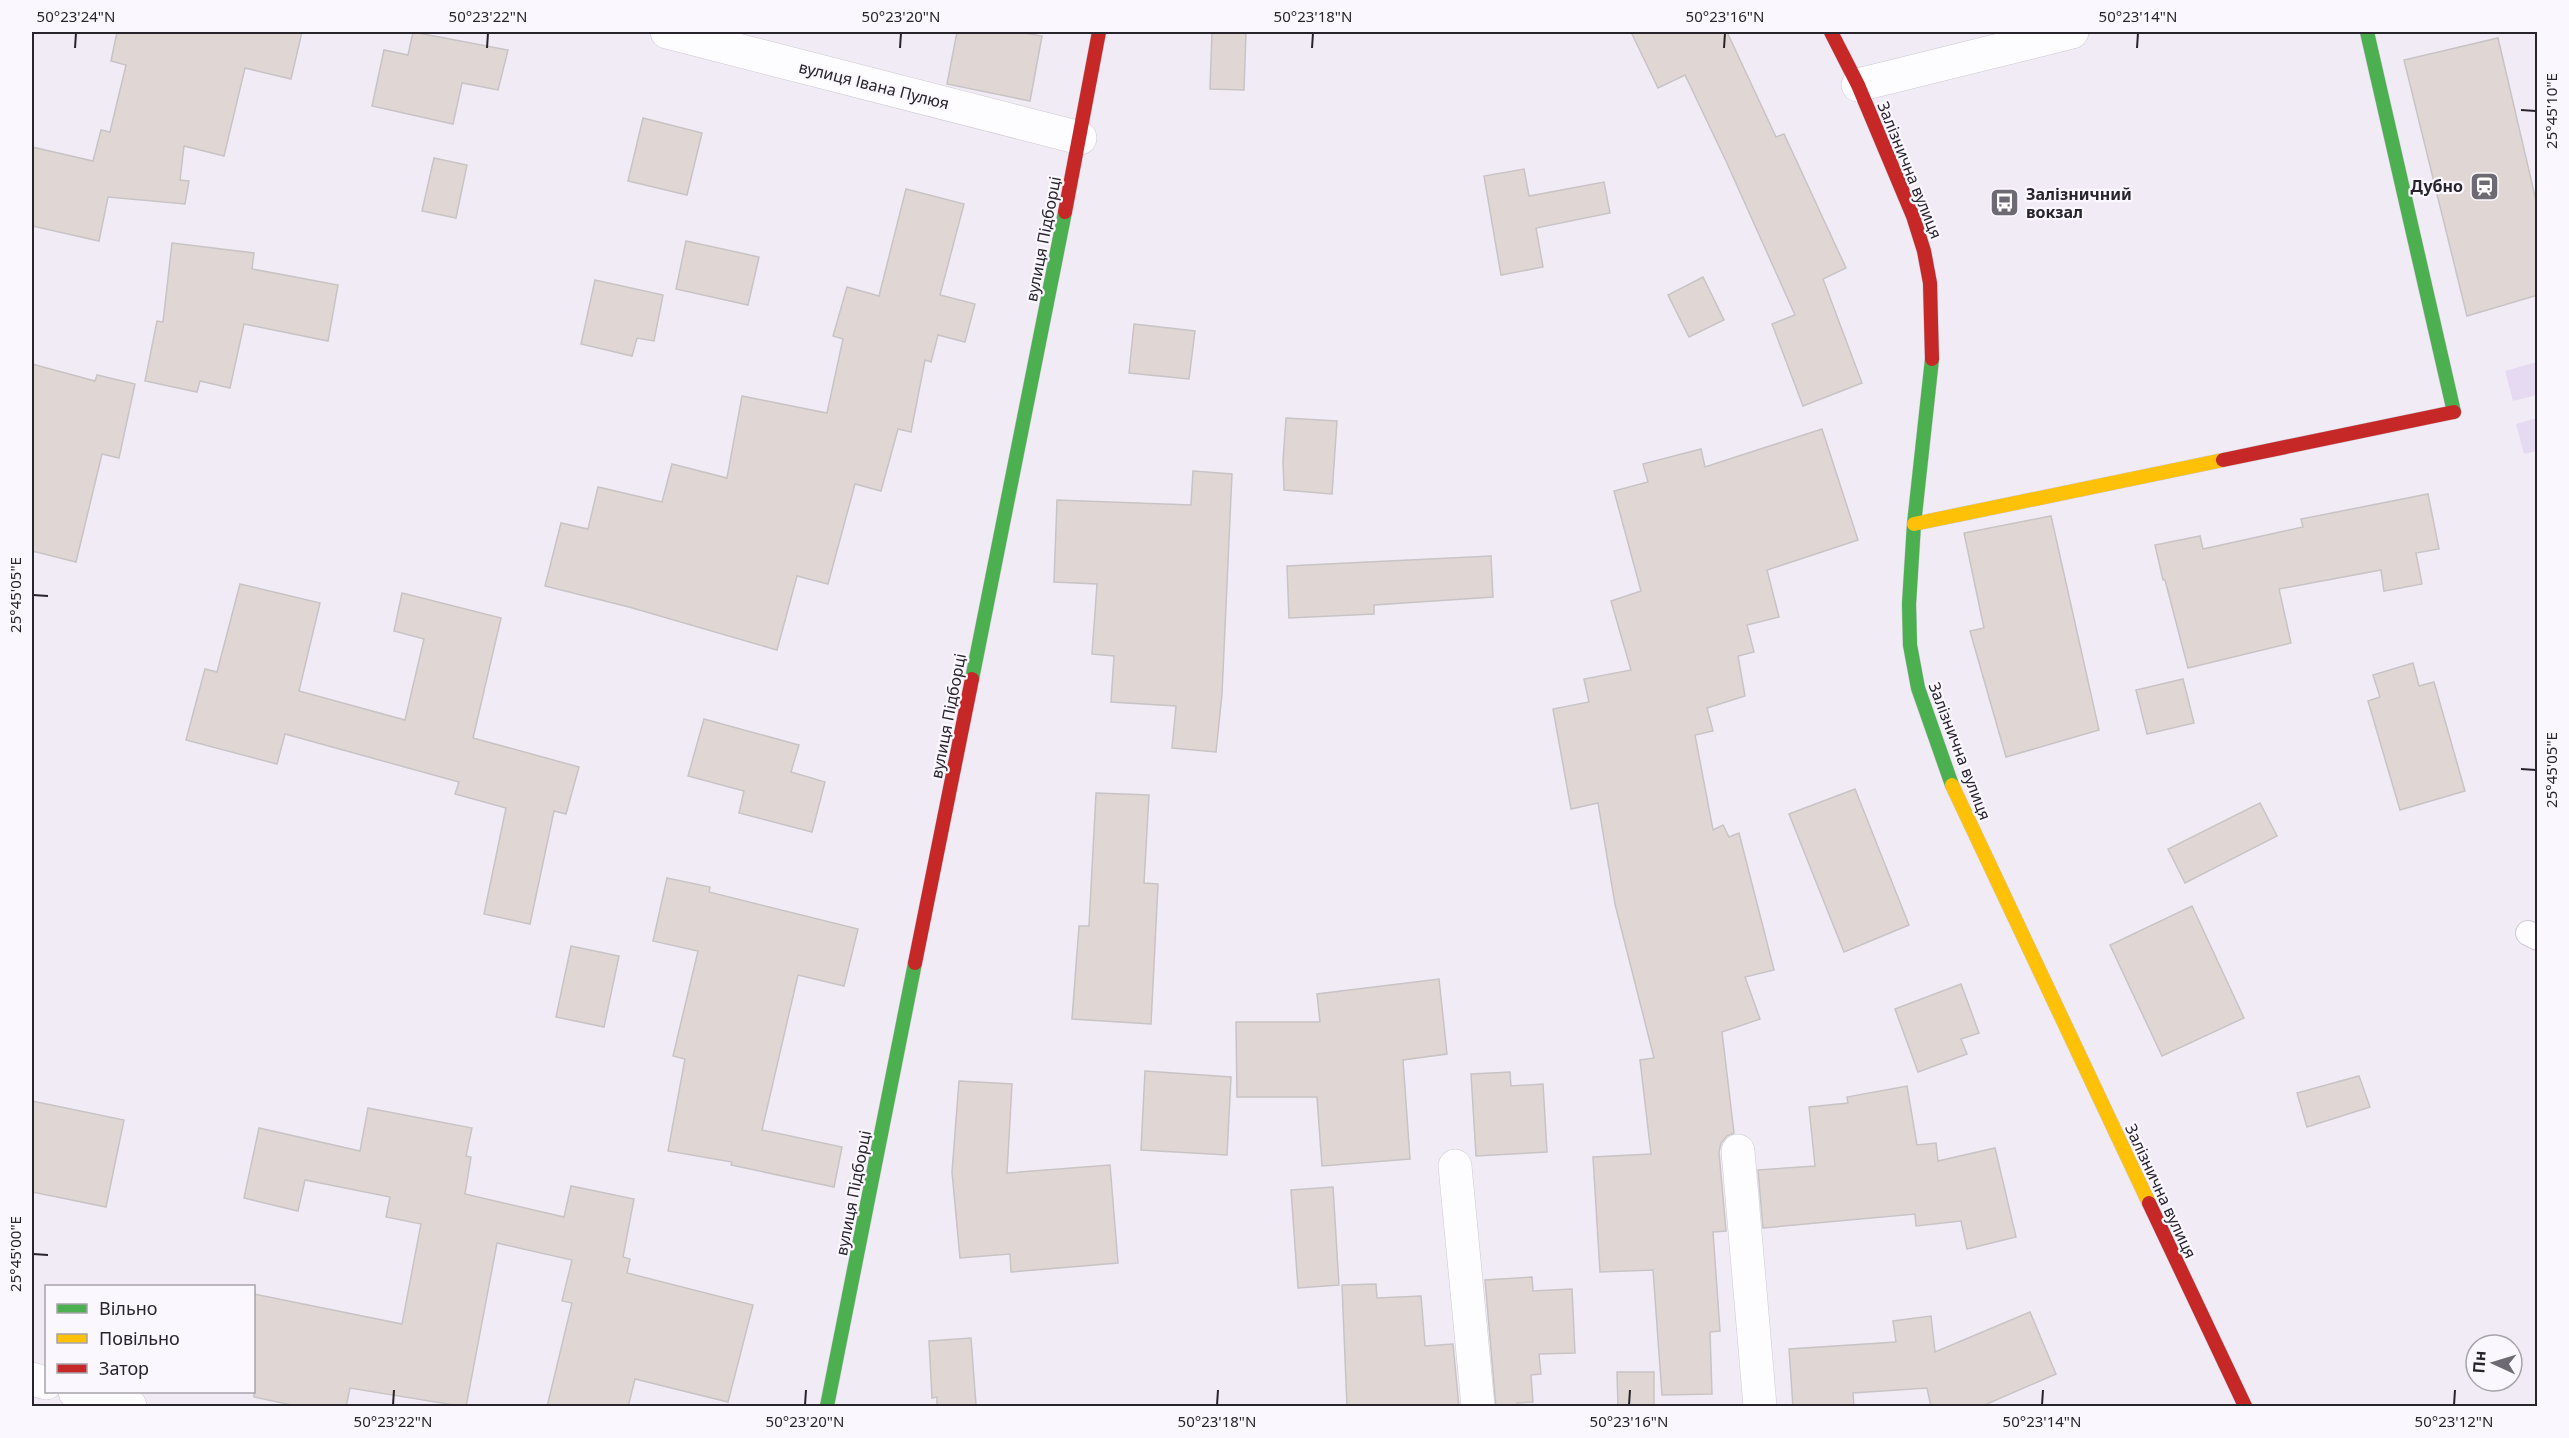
<svg xmlns="http://www.w3.org/2000/svg" width="2569" height="1438" viewBox="0 0 2569 1438" font-family="'Noto Sans',sans-serif">
	<rect width="100%" height="100%" fill="#f1ebf6"/>
	<!-- green -->
	<g fill="#e6daf2">
		<path d="M2537,362V395L2513,401L2505,371Z"/>
		<path d="M2537,418V451L2524,454L2516,424Z"/>
	</g>
	<!-- building -->
	<g fill="#e0d7d5" stroke="#c8c3c5" stroke-width="1.5">
		<path d="M117,32H302L291,79L245,68L224,156L184,146L180,180L189,181L185,204L108,197L99,241L32,226V147L93,161L101,130L110,132L126,65L111,61Z"/>
		<path d="M413,32L508,50L498,90L462,83L453,124L372,106L384,50L408,55Z"/>
		<path d="M957,32H1017L1042,36L1030,101L947,84Z"/>
		<path d="M1212,32H1246L1244,90L1210,89Z"/>
		<path d="M1631,32H1727L1776,137L1784,134L1846,268L1823,279L1862,383L1803,406L1772,324L1795,315L1726,161L1685,75L1658,88Z"/>
		<path d="M2498,38L2538,209V295L2467,316L2404,60Z"/>
		<path d="M643,118L702,133L687,195L628,181Z"/>
		<path d="M434,158L467,165L456,218L422,211Z"/>
		<path d="M1524,169L1529,196L1604,182L1610,213L1536,228L1543,267L1501,275L1484,176Z"/>
		<path d="M906,189L964,204L940,295L975,304L965,342L938,335L931,362L925,360L911,432L898,429L881,491L855,484L828,584L797,576L777,650L629,607L545,586L561,523L588,529L598,487L662,502L672,464L727,478L742,396L827,413L843,339L833,336L847,287L879,296Z"/>
		<path d="M686,241L759,257L748,305L676,289Z"/>
		<path d="M172,243L254,253L252,269L338,285L328,341L244,324L230,388L200,381L197,392L145,381L157,321L163,322Z"/>
		<path d="M1703,277L1724,320L1689,337L1668,295Z"/>
		<path d="M595,280L663,295L654,341L637,338L632,356L581,344Z"/>
		<path d="M1134,324L1195,331L1189,379L1129,373Z"/>
		<path d="M32,364L95,381L97,375L135,384L119,458L102,454L76,562L32,551Z"/>
		<path d="M1286,418L1337,421L1332,494L1284,490L1283,461Z"/>
		<path d="M1822,429L1858,540L1767,570L1779,617L1747,625L1754,652L1738,656L1745,696L1707,708L1713,731L1695,735L1713,830L1723,825L1729,837L1739,833L1774,970L1745,977L1760,1019L1722,1032L1734,1133L1727,1136L1721,1143L1719,1152L1726,1231L1713,1232L1720,1331L1710,1332L1712,1394L1662,1395L1653,1270L1600,1272L1593,1157L1651,1154L1640,1060L1654,1058L1615,904L1598,803L1571,809L1553,709L1589,702L1584,679L1631,670L1611,601L1641,591L1614,491L1648,482L1643,464L1701,449L1705,467Z"/>
		<path d="M1193,471L1232,474L1222,694L1216,752L1172,748L1176,706L1111,702L1114,656L1092,654L1097,584L1054,582L1057,500L1191,505Z"/>
		<path d="M2428,494L2439,549L2416,553L2422,584L2384,591L2381,570L2279,589L2291,643L2188,668L2165,580H2163L2155,545L2200,536L2203,549L2303,527L2301,519Z"/>
		<path d="M2051,516L2099,730L2006,757L1970,631L1984,628L1964,533Z"/>
		<path d="M1491,556L1493,597L1374,605V614L1289,618L1287,566Z"/>
		<path d="M240,584L320,603L299,691L405,720L424,639L394,631L402,593L501,618L473,738L579,767L566,814L554,811L530,924L484,914L506,808L455,794L459,782L285,734L277,764L186,740L205,669L217,672Z"/>
		<path d="M2413,663L2419,686L2434,682L2465,791L2400,810L2368,701L2380,697L2373,675Z"/>
		<path d="M2183,679L2194,723L2147,734L2136,690Z"/>
		<path d="M704,719L799,745L791,772L825,782L812,832L739,813L744,791L688,776Z"/>
		<path d="M1855,789L1909,925L1844,952L1789,814Z"/>
		<path d="M1096,793L1149,795L1144,883L1158,884L1151,1024L1072,1019L1079,926H1089Z"/>
		<path d="M2260,803L2277,836L2185,883L2168,849Z"/>
		<path d="M667,878L710,887L709,892L858,929L844,986L798,975L762,1130L842,1147L834,1187L731,1165L732,1162L668,1151L685,1059L673,1056L698,951L653,941Z"/>
		<path d="M2192,906L2244,1018L2162,1056L2110,945Z"/>
		<path d="M571,946L619,956L604,1027L556,1017Z"/>
		<path d="M1439,979L1447,1054L1403,1060L1410,1159L1322,1166L1317,1097H1237L1236,1022H1320L1317,994Z"/>
		<path d="M1961,984L1979,1033L1961,1039L1967,1054L1918,1072L1895,1009Z"/>
		<path d="M1145,1071L1231,1077L1227,1155L1141,1150Z"/>
		<path d="M1510,1072L1511,1086L1543,1084L1547,1152L1476,1156L1471,1074Z"/>
		<path d="M2359,1076L2370,1107L2307,1127L2297,1093Z"/>
		<path d="M959,1081L1012,1084L1007,1173L1110,1165L1118,1263L1011,1272L1010,1254L960,1258L952,1172Z"/>
		<path d="M1907,1086L1917,1145L1936,1143L1938,1161L1995,1148L2016,1237L1967,1249L1961,1221L1916,1226L1915,1214L1763,1228L1758,1170L1815,1166L1809,1107L1848,1103L1847,1097Z"/>
		<path d="M32,1101L124,1120L106,1207L32,1192Z"/>
		<path d="M368,1108L472,1128L466,1156L471,1157L465,1194L564,1217L571,1186L634,1199L623,1257L630,1259L627,1273L753,1305L728,1402L635,1379L628,1407H547L572,1303L562,1301L572,1260L497,1243L466,1407L350,1388L346,1407H301L254,1397V1294L402,1324L421,1224L386,1217L390,1197L305,1180L298,1211L244,1198L259,1128L360,1151Z"/>
		<path d="M1333,1187L1339,1285L1298,1288L1291,1190Z"/>
		<path d="M1532,1277L1533,1291L1572,1289L1575,1353L1539,1354L1541,1374L1531,1375L1533,1402L1517,1403V1407H1496L1485,1280Z"/>
		<path d="M1376,1284L1377,1298L1421,1296L1425,1346L1453,1344L1459,1407H1347L1342,1285Z"/>
		<path d="M2030,1312L2056,1374L1980,1407H1931L1927,1388L1853,1393L1854,1407H1793L1789,1349L1896,1342L1893,1321L1931,1316L1935,1352Z"/>
		<path d="M971,1338L976,1405L937,1407V1397L932,1398L929,1341Z"/>
		<path d="M1617,1372H1654V1407H1618Z"/>
	</g>
	<g fill="none" stroke-linecap="round" stroke-linejoin="round">
		<defs>
			<path id="lane" d="M2528,933L2538,938"/>
			<g id="street">
				<path d="M667,32L1080,138"/>
				<path d="M1858,85L2072,32"/>
				<path d="M1738,1151L1760,1406"/>
				<path d="M1455,1166L1478,1406"/>
				<path d="M32,1379L46,1383"/>
				<path d="M75,1392L130,1406"/>
			</g>
			<g id="fast">
				<path d="M2367,32L2454,412"/>
				<path d="M1932,359L1914,524L1909,604L1910,645L1918,688L1952,785"/>
				<path d="M972,679L1065,212"/>
				<path d="M827,1406L915,963"/>
			</g>
			<g id="slow">
				<path d="M1914,524L2223,460"/>
				<path d="M1952,785L2149,1203"/>
			</g>
			<g id="jam">
				<path d="M1831,32L1858,85L1913,216L1924,251L1930,283L1932,359"/>
				<path d="M1065,212L1099,32"/>
				<path d="M2223,460L2454,412"/>
				<path d="M915,963L972,679"/>
				<path d="M2149,1203L2245,1406"/>
			</g>
		</defs>
		<!-- lane casing -->
		<use href="#lane" stroke="#cec9d2" stroke-width="26"/>
		<!-- street casing -->
		<use href="#street" stroke="#cec9d2" stroke-width="34"/>
		<!-- fast casing -->
		<use href="#fast" stroke="#cec9d2" stroke-width="15"/>
		<!-- slow casing -->
		<use href="#slow" stroke="#cec9d2" stroke-width="15"/>
		<!-- jam casing -->
		<use href="#jam" stroke="#cec9d2" stroke-width="15"/>
		<!-- lane -->
		<use href="#lane" stroke="#fdfcfe" stroke-width="24"/>
		<!-- street -->
		<use href="#street" stroke="#fdfcfe" stroke-width="33"/>
		<!-- fast -->
		<use href="#fast" stroke="#4caf50" stroke-width="14"/>
		<!-- slow -->
		<use href="#slow" stroke="#ffc107" stroke-width="14"/>
		<!-- jam -->
		<use href="#jam" stroke="#c62828" stroke-width="14"/>
	</g>
	<!-- ticks -->
	<path fill="none" stroke="#28242c" stroke-width="2" d="M75,48L76,33M487,48L488,33M900,48L901,33M1312,48L1313,33M1724,48L1725,33M2137,48L2138,33M2521,110L2536,111M33,595L48,596M2521,769L2536,770M33,1254L48,1255M393,1405L394,1390M805,1405L806,1390M1217,1405L1218,1390M1629,1405L1630,1390M2042,1405L2043,1390M2454,1405L2455,1390"/>
	<!-- icons -->
	<defs>
		<symbol id="station-square" viewBox="-11 -11 22 22"><rect x="-9" y="-9" width="18" height="18" rx="4" fill="#6e6a73" stroke="#fbf7ff"/><path d="M-3-6H3Q5-6 5-4V2Q5 4 3 4L4.5 6H3L1.5 4h-3L-3 6H-4.5L-3 4Q-5 4-5 2V-4Q-5-6-3-6ZM-3.5-4v3h7v-3ZM-3.5 1v1.5H-2V1ZM2 1v1.5H3.5V1Z" fill="#fff"/></symbol>
		<symbol id="bus-square" viewBox="-11 -11 22 22"><rect x="-9" y="-9" width="18" height="18" rx="4" fill="#6e6a73" stroke="#fbf7ff"/><path d="M-5-6H5V4H4V6H2V4H-2V6H-4V4H-5ZM-3.5-4V0h7V-4ZM-3.5 1.2v1.5H-2V1.2ZM2 1.2v1.5H3.5V1.2Z" fill="#fff"/></symbol>
	</defs>
	<g fill-rule="evenodd">
		<use href="#station-square" x="2468" y="170" width="33" height="33"/>
		<use href="#bus-square" x="1988" y="186" width="33" height="33"/>
	</g>
	<g text-anchor="middle" stroke-width="4.5" stroke-linejoin="round" paint-order="stroke">
		<!-- street labels -->
		<g font-size="16" fill="#28242c" stroke="#fbf7ff">
			<text transform="translate(874 85) rotate(14)" y="6">вулиця Івана Пулюя</text>
			<text transform="translate(1910 170) rotate(68)" y="6">Залізнична вулиця</text>
			<text transform="translate(1043 239) rotate(-79)" y="6">вулиця Підборці</text>
			<text transform="translate(948 716) rotate(-79)" y="6">вулиця Підборці</text>
			<text transform="translate(1960 751) rotate(69)" y="6">Залізнична вулиця</text>
			<text transform="translate(2161 1191) rotate(65)" y="6">Залізнична вулиця</text>
			<text transform="translate(853 1193) rotate(-79)" y="6">вулиця Підборці</text>
		</g>
		<!-- poi labels -->
		<g font-size="16" font-weight="bold" fill="#28242c" stroke="#fbf7ff" text-anchor="end">
			<text x="2463" y="192">Дубно</text>
			<text x="2026" y="200" text-anchor="start">Залізничний<tspan x="2026" dy="18">вокзал</tspan></text>
		</g>
	</g>
	<!-- border -->
	<rect width="2569" height="1438" fill="none" stroke="#fbf7ff" stroke-width="66"/>
	<!-- legend -->
	<rect x="45" y="1285" width="210" height="108" fill="#fbf7ff" stroke="#a7a3ab" stroke-width="1.5"/>
	<rect x="57" y="1304" width="30" height="9" fill="#4caf50" stroke="#a7a3ab" stroke-width="1.5"/>
	<text x="99" y="1315" font-size="18" fill="#28242c">Вільно</text>
	<rect x="57" y="1334" width="30" height="9" fill="#ffc107" stroke="#a7a3ab" stroke-width="1.5"/>
	<text x="99" y="1345" font-size="18" fill="#28242c">Повільно</text>
	<rect x="57" y="1364" width="30" height="9" fill="#c62828" stroke="#a7a3ab" stroke-width="1.5"/>
	<text x="99" y="1375" font-size="18" fill="#28242c">Затор</text>
	<!-- north arrow -->
	<g transform="translate(2494 1363) rotate(274)"><circle r="28" fill="#fbf7ff" stroke="#a7a3ab" stroke-width="1.5"/>
	<path d="M0-4.5L10 22L0 15L-10 22Z" fill="#6e6a73"/>
	<text y="-9" font-size="16" font-weight="bold" text-anchor="middle" fill="#28242c">Пн</text>
	</g>
	<rect x="33" y="33" width="2503" height="1372" fill="none" stroke="#28242c" stroke-width="2"/>
	<g font-size="15" text-anchor="middle" fill="#28242c">
		<text x="76" y="22">50°23'24"N</text>
		<text x="488" y="22">50°23'22"N</text>
		<text x="901" y="22">50°23'20"N</text>
		<text x="1313" y="22">50°23'18"N</text>
		<text x="1725" y="22">50°23'16"N</text>
		<text x="2138" y="22">50°23'14"N</text>
		<text transform="translate(2552 111) rotate(-90)" y="5">25°45'10"E</text>
		<text transform="translate(16 595) rotate(-90)" y="5">25°45'05"E</text>
		<text transform="translate(2552 770) rotate(-90)" y="5">25°45'05"E</text>
		<text transform="translate(16 1254) rotate(-90)" y="5">25°45'00"E</text>
		<text x="393" y="1427">50°23'22"N</text>
		<text x="805" y="1427">50°23'20"N</text>
		<text x="1217" y="1427">50°23'18"N</text>
		<text x="1629" y="1427">50°23'16"N</text>
		<text x="2042" y="1427">50°23'14"N</text>
		<text x="2454" y="1427">50°23'12"N</text>
	</g>
</svg>
